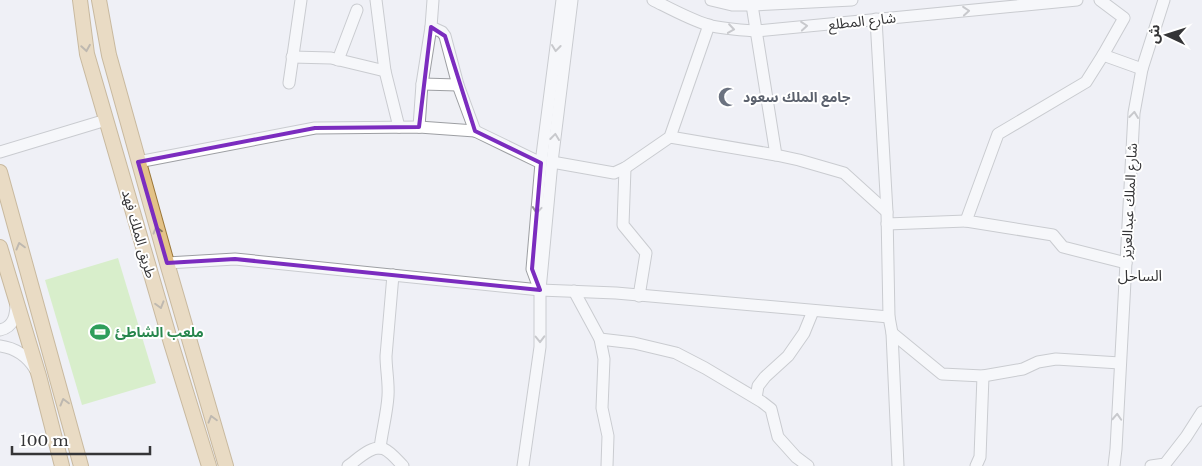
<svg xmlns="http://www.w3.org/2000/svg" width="1202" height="466" viewBox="0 0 1202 466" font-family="'Libre Baskerville','Noto Sans Arabic',serif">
	<rect width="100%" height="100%" fill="#eff0f5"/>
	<!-- green -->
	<path fill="#bdeb98" d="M118,258L156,383L82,405L45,280Z"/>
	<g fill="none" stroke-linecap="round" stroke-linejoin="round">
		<defs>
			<g id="minor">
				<path d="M376,0L385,71L399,127"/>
				<path d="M653,0C671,9 689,19 708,25C723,29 740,30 756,31L1077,0"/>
				<path d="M711,0L732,5H752L852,0"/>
				<path d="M1100,0L1124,18L1103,55L1086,82L998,134L966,221L1053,235L1063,247L1126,263"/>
				<path d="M752,5L776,155L799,160L844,173L887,212"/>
				<path d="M876,19L887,212L889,317L892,333L898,466"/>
				<path d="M431,27L442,32L445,36L458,85L475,131"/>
				<path d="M1103,55L1142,69"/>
				<path d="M292,57L331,58L385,71"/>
				<path d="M338,60L357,10"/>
				<path d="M289,83L301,0"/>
				<path d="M422,84L458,85"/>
				<path d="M419,127L422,84L431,27L433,0"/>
				<path d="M670,137L776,155"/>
				<path d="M0,152L106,120"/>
				<path d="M138,162L315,128L419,127L475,131L541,163"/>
				<path d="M552,162L614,173L625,168L670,137L709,25"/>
				<path d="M625,168L623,225L646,253L639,296"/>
				<path d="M887,224L966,221"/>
				<path d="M167,263L235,259L540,290L616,293L889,317"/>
				<path d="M539,288L532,269L541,163L562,0"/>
				<path d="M574,291L600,339L604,359L602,408L608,436L607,466"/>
				<path d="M0,330C14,327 16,315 16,303"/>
				<path d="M892,333L942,374L983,376L1023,369L1038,362L1056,359L1120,363"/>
				<path d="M600,339L634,343L676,353L705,368L762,402L771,409L778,437L796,457L808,466"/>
				<path d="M0,346C15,348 27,356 35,369"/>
				<path d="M756,398L758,386L765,377L788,356L804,333L813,311"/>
				<path d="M380,448C382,431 387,413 388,396C389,383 386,369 386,356L393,275"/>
				<path d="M348,466C357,460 372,444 384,449C391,452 398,461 403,466"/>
				<path d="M523,466L540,347V290L552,162L572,0"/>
				<path d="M976,466L980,457L983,376"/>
				<path d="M1114,466L1116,449L1134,113L1142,69L1164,0"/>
				<path d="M1151,466L1165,464L1186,437L1202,412"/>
			</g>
			<g id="major">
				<path d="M80,0L87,54L171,343L209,466"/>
				<path d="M99,0L109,55L167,263L226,466"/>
				<path d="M0,172L81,466"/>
				<path d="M0,247L39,376L62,466"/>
			</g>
		</defs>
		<!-- minor casing -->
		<use href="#minor" stroke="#9d9fa3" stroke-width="13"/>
		<!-- major casing -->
		<use href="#major" stroke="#9a7637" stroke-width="16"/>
		<!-- minor -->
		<use href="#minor" stroke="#fff" stroke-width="11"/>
		<!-- major -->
		<use href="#major" stroke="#e3c287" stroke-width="14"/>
	</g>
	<!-- one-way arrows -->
	<defs><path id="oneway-chevron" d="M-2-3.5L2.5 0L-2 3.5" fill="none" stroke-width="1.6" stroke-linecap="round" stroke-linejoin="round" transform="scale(1.25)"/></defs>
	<g stroke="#9a9a9b">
		<use href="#oneway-chevron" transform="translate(966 11) rotate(-5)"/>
		<use href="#oneway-chevron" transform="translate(804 26) rotate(-5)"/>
		<use href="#oneway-chevron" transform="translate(731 29) rotate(8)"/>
		<use href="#oneway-chevron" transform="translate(556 48) rotate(97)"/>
		<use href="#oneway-chevron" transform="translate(1134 115) rotate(-84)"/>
		<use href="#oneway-chevron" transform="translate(555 137) rotate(-83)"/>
		<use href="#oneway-chevron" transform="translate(537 210) rotate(95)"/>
		<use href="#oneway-chevron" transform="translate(540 339) rotate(89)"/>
		<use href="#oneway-chevron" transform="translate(1117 417) rotate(-87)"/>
	</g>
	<g stroke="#83745b">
		<use href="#oneway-chevron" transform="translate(86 48) rotate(81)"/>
		<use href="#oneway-chevron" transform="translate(157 230) rotate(-106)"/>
		<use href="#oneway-chevron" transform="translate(20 246) rotate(-105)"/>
		<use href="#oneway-chevron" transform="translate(160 305) rotate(74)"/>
		<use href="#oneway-chevron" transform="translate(64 402) rotate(-105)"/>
		<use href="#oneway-chevron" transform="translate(212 419) rotate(-106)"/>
	</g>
	<!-- marked area -->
	<path d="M0 0H1202V466H0ZM431,27L445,36L475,131L541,163L532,269L540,290L235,259L167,263L138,162L315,128L419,127Z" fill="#eff0f5" fill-opacity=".55" fill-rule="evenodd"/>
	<path fill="none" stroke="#7b2cbf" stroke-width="4" stroke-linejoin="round" d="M431,27L445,36L475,131L541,163L532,269L540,290L235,259L167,263L138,162L315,128L419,127Z"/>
	<!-- icons -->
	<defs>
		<symbol id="mosque-bare" viewBox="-9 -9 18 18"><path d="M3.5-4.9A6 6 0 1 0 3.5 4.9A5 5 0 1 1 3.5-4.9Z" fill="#6b7280" stroke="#fff" stroke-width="2.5" paint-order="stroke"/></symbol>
		<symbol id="stadium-bare" viewBox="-9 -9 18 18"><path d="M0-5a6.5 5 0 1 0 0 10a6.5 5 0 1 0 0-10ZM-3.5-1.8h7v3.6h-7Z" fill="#2e9e5b" stroke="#fff" stroke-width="2.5" paint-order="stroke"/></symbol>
	</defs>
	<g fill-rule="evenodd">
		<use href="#mosque-bare" x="714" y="83" width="28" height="28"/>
		<use href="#stadium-bare" x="86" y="318" width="28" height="28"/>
	</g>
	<g text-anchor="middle" stroke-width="4" stroke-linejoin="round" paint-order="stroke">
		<!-- street labels -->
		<g font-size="14" fill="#353537" stroke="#fff">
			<text transform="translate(862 21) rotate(-6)" y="5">شارع المطلع</text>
			<text transform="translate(1129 201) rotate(-87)" y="5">شارع الملك عبدالعزيز</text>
			<text transform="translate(139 234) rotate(74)" y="5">طريق الملك فهد</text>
		</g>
		<!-- worship labels -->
		<g font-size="14" font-weight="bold" fill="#5b616d" stroke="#fff" text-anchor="start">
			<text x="743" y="102">جامع الملك سعود</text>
		</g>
		<!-- leisure labels -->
		<g font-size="14" font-weight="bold" fill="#27864d" stroke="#fff" text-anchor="start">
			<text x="115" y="337">ملعب الشاطئ</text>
		</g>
		<!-- neighbourhood labels -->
		<g font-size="15" fill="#353537" stroke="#fff">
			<text x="1140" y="281">الساحل</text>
		</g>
	</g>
	<!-- north arrow -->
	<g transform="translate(1167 35) rotate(274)" stroke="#ffffff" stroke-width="4" paint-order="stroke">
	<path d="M0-4L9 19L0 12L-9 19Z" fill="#353537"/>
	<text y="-8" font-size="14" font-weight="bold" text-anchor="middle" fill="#353537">ش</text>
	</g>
	<!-- scale -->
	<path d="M12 446v8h138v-8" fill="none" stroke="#353537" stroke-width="2.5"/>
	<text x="20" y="446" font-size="15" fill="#353537" stroke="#ffffff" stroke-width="4" paint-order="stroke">100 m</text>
</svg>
